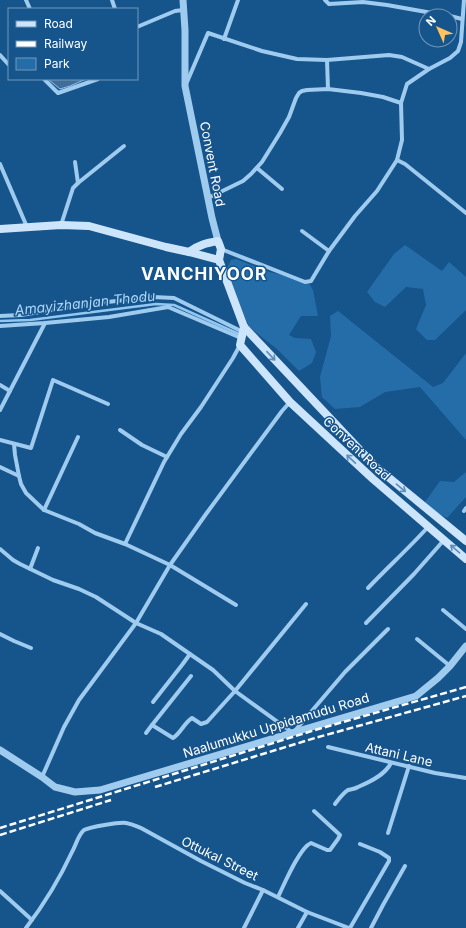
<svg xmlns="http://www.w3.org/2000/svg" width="466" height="928" viewBox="0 0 466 928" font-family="Inter,sans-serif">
	<rect width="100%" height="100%" fill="#16548c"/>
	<!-- green -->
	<g fill="#256da9">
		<path d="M405,245L442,271L449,262L466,277V310L435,340H427L416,329L426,305L423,289L406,287L385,307L375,302L367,292L394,254Z"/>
		<path d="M236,259L269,272L307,280L313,290L318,316H301L289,335L295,338L311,339L316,352L312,363L299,371L277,349L249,327L226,270L231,260Z"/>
		<path d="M338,311L433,387L443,383L466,353V440L420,387L385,392L360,407L335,409L322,397L320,377L331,336L330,316Z"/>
		<path d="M466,472V497L447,518L433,511L425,502L440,481L454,482Z"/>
	</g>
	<!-- water -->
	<path fill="#406e96" stroke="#92c7f2" d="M48,79H86L70,86L60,89Z"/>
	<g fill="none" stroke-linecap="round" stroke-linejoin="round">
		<!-- stream -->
		<path stroke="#92c7f2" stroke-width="2.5" d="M0,321L30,320L156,304L174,305L239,334"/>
		<!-- minor -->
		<g stroke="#9fcbef" stroke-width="4">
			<path d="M26,0L30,9"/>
			<path d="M112,0L115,9"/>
			<path d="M325,0L329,4L363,2L387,5L449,16"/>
			<path d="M450,16L462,19"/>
			<path d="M137,27L175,11L183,10"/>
			<path d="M224,39L238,0"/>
			<path d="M0,55L9,65"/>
			<path d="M327,60L328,89"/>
			<path d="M44,79L58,93L98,79"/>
			<path d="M187,82L208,33L262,51L297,59L327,60L389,55L402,57L429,69"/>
			<path d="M397,160L405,164L466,213"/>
			<path d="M75,162L78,183"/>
			<path d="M0,164L27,227"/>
			<path d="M257,168L282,189"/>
			<path d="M208,198L243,181L251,174L262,162L280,133L289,117L296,98L299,93L302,91L307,90L328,89L361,93L383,97L401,103L407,84L429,69L450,58L458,51L461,42L464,0"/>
			<path d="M61,225L73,188L78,183L124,146"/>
			<path d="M302,231L329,251"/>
			<path d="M221,249L305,282L311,281L329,251L355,216L377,191L397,160L402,140L401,103"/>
			<path d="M0,316L21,315L89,304L153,297L174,298L243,332"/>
			<path d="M0,326L45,323L109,317L168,307L241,338"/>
			<path d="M0,385L10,391"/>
			<path d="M0,410L45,323"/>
			<path d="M120,430L142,445L167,457"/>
			<path d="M0,440L31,448L53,380L108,404"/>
			<path d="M14,444L15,455L19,476L21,484L26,493L44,510L79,524L95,533L125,544L164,462L181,434L201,407L233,358L240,345"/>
			<path d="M0,467L19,476"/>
			<path d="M44,510L78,437"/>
			<path d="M464,511L466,508"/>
			<path d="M125,544L170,565L236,605"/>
			<path d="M0,549L13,560L20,564L53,580L79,589L96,597L136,623L161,634L213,670L235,691L293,733L345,672L388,629"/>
			<path d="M30,569L38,548"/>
			<path d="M368,588C388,567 409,548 428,527"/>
			<path d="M443,610L466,629"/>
			<path d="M366,623L414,574L444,540"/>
			<path d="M0,634L14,641L31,648"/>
			<path d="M417,639L450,666"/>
			<path d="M191,676L152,725L173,738C181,733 184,723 192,718L201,724L207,722L235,691L306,604"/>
			<path d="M153,702L182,665L190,654"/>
			<path d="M146,733L152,725"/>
			<path d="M328,747L435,773L466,778"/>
			<path d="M42,777L64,727L79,700L136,623L170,565L206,514L282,411L290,402"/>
			<path d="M335,804C339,799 343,793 348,790C351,789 355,789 358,787C370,782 385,775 391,763"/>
			<path d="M388,833L409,766"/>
			<path d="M0,891L32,920"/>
			<path d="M278,897C284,885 299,848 311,843L327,850H330L338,839L340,835L314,811"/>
			<path d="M26,928C45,903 59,880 72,852C76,845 78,835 84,830C90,827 119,822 126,823C132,824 136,826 141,828L201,861L245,883L263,890L307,912L349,928"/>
			<path d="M244,928L263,890"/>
			<path d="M298,928L307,912"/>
			<path d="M350,928L389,861V858L380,852L360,844"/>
			<path d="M371,928L383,905L405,866"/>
		</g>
		<!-- tertiary -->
		<g stroke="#9fcbef" stroke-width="7">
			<path d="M183,0L185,30V86L212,218L218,241"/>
			<path d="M0,750L42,777L55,787L75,792L100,790L416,696L438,678L450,666L466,646"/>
		</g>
		<!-- secondary -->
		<g stroke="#cde5fb" stroke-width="8">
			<path d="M0,229L61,225L89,226L166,247L189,252L219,260"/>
			<path d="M189,252C198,245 207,243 218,241L221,249L219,260L244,327L376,467L466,541"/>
			<path d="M244,327L240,345L290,402L373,479L466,559"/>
		</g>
		<!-- rail -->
		<g stroke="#fff" stroke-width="2.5" stroke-dasharray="7 3" stroke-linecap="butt">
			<path d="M155,787L315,738L466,696"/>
			<path d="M0,828L315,730L466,687"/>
			<path d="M0,835L111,800"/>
		</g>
	</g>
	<!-- one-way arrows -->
	<defs><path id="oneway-shaft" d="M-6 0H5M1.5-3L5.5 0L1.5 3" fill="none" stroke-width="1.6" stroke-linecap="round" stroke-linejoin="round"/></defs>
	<g stroke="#5f8eb8">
		<use href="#oneway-shaft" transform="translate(271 356) rotate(47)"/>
		<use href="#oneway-shaft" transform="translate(351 459) rotate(-137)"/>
		<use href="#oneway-shaft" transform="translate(401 488) rotate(40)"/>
		<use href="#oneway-shaft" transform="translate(455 549) rotate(-139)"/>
	</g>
	<g text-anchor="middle" stroke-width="3" stroke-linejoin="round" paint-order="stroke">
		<!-- street labels -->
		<g font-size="13" fill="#fff" stroke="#16548c">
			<text transform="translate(213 164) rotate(79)" y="5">Convent Road</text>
			<text transform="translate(357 448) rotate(43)" y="5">Convent Road</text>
			<text transform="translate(276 725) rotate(-17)" y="5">Naalumukku Uppidamudu Road</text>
			<text transform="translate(399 754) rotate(13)" y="5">Attani Lane</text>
			<text transform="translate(220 858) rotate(26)" y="5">Ottukal Street</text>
		</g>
		<!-- water labels -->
		<g font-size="14" font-style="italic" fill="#abd5f7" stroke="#16548c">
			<text transform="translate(85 303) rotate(-6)" y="5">Amayizhanjan Thodu</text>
		</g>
		<!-- district labels -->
		<g font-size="17" font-weight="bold" letter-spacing="1" fill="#fff" stroke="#16548c">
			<text x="204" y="280">VANCHIYOOR</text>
		</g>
	</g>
	<!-- legend -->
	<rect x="8" y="8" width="130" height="72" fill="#16548c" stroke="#7398ba"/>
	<rect x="16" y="21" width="20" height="6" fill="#cde5fb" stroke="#7398ba"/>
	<text x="44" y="28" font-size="12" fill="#ffffff">Road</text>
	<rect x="16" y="41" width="20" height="6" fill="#ffffff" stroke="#7398ba"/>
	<text x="44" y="48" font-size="12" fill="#ffffff">Railway</text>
	<rect x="16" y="58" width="20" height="12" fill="#256da9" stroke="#7398ba"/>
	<text x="44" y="68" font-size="12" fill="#ffffff">Park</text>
	<!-- north arrow -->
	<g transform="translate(438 28) rotate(315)"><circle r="19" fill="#16548c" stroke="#7398ba"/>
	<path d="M0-3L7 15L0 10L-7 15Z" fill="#ffc25e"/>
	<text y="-6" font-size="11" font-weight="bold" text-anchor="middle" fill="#ffffff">N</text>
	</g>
</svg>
